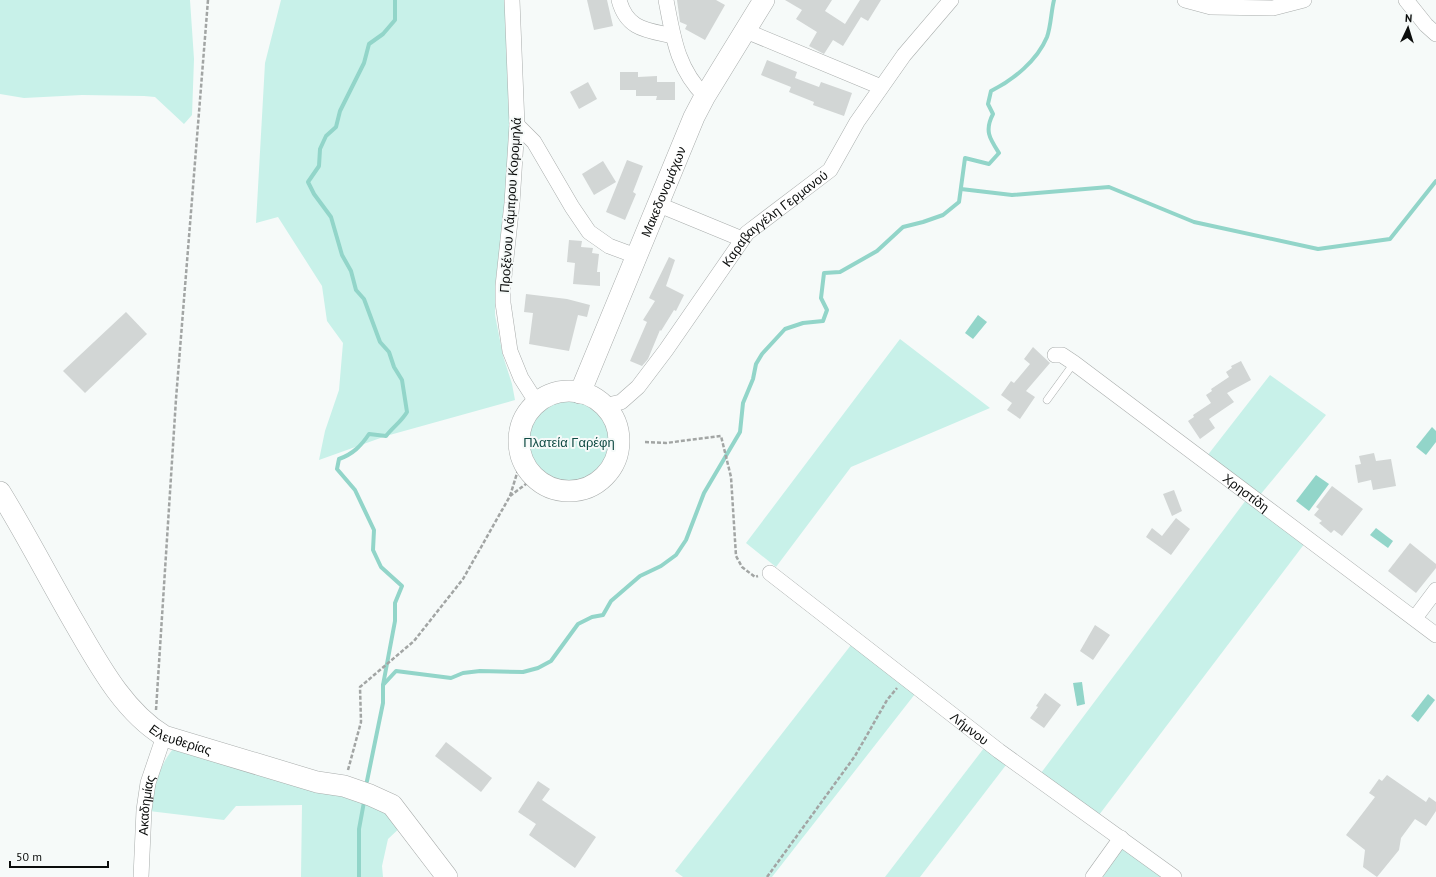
<svg xmlns="http://www.w3.org/2000/svg" width="1436" height="877" viewBox="0 0 1436 877" font-family="'PT Sans',sans-serif">
	<rect width="100%" height="100%" fill="#f6faf9"/>
	<!-- green -->
	<g fill="#c8f1e9">
		<path d="M0,0H190L194,59L192,115L184,124L155,97L144,96L82,95L24,98L0,94Z"/>
		<path d="M281,0H507L511,110L505,206L495,287V315L503,356L512,384L515,400L386,436L319,460L325,431L339,390L343,343L327,321L322,286L278,217L256,223L265,63Z"/>
		<path d="M900,339L990,408L851,467L776,567L746,543Z"/>
		<path d="M1270,375L1326,415L1260,495L1207,456Z"/>
		<circle cx="569" cy="442" r="44"/>
		<path d="M1246,500L1305,543L1099,815L1041,773Z"/>
		<path d="M851,645L915,694L772,877H683L675,871Z"/>
		<path d="M984,748L1006,765L920,877H885Z"/>
		<path d="M173,749L372,799L404,824L388,839L382,866L383,877H301L302,805L236,806L224,820L149,811C153,789 159,766 173,749Z"/>
		<path d="M1123,848L1163,877H1102Z"/>
	</g>
	<!-- water -->
	<g fill="#92d5c9">
		<path d="M978,315L987,322L973,339L965,333Z"/>
		<path d="M1432,427L1436,431V442L1426,455L1416,447Z"/>
		<path d="M1316,475L1329,484L1309,511L1296,501Z"/>
		<path d="M1376,528L1393,541L1388,548L1370,535Z"/>
		<path d="M1082,682L1085,704L1077,706L1073,683Z"/>
		<path d="M1428,694L1435,700L1418,722L1411,716Z"/>
	</g>
	<g fill="none" stroke-linecap="round" stroke-linejoin="round">
		<!-- stream -->
		<g stroke="#92d5c9" stroke-width="4">
			<path d="M961,189L1012,195L1109,187L1194,222L1318,249L1390,239L1436,181"/>
			<path d="M383,685L396,671L451,678L463,673L480,671L523,672L538,668L551,661L578,624L592,617L603,615L611,601L640,576L661,566L676,555L686,540L704,493L740,432L743,403L753,379L756,364L762,354L785,329L803,323L823,321L827,310L821,298L824,273L840,272L877,251L903,227L923,222L943,215L959,202L965,158L989,164L999,153C990,139 984,131 993,114L988,104L991,91C1013,80 1037,61 1047,37C1051,26 1051,12 1054,0"/>
			<path d="M367,781L383,703V685L395,621V603L402,586L381,567L373,550L374,530L355,490L337,469L339,459C353,454 361,446 369,434L386,436C393,427 401,422 407,412L402,380L394,367L389,352L380,342L364,299L356,290L351,271L342,255L331,217L314,194L308,182L319,166L320,149L326,136L336,127L340,111L364,63L369,44L383,34L395,20V0"/>
			<path d="M359,877V829L364,802"/>
		</g>
	</g>
	<!-- building -->
	<g fill="#d2d6d5">
		<path d="M587,0H607L613,26L594,30Z"/>
		<path d="M677,0H716L725,5L705,40L685,29L687,25L680,22Z"/>
		<path d="M785,0H832L825,11L845,24L860,0H881L868,21L861,17L843,46L833,40L824,54L809,46L817,32L796,19L802,10Z"/>
		<path d="M767,60L797,72L795,78L819,87L821,82L852,93L844,116L813,105L814,102L789,92L791,87L761,75Z"/>
		<path d="M620,72H638V77L657,76V82H675V100H656L657,96H636V90H620Z"/>
		<path d="M588,82L597,99L579,109L570,92Z"/>
		<path d="M627,160L643,166L633,192L636,194L625,220L606,212Z"/>
		<path d="M603,161L616,182L594,195L582,174Z"/>
		<path d="M569,240L582,241L581,247L593,248L592,253L599,254L597,272H600V286L573,284L575,263L567,262Z"/>
		<path d="M669,257L675,260L666,286L684,295L676,311L674,310L661,331L660,330L648,359L642,366L630,361L647,322L643,320L655,301L649,298Z"/>
		<path d="M526,294L567,299L590,305L587,317L578,315L569,351L529,344L533,313L524,312Z"/>
		<path d="M126,312L147,334L85,393L63,371Z"/>
		<path d="M1033,347L1050,363L1026,391L1035,397L1020,419L1007,410L1012,403L1001,395L1011,381L1014,383L1030,364L1024,359Z"/>
		<path d="M1241,361L1251,380L1227,393L1234,402L1209,419L1215,428L1200,439L1188,421L1194,417L1193,415L1211,403L1206,395L1212,391L1211,389L1229,377L1226,372L1232,368L1231,366Z"/>
		<path d="M1374,453L1376,461L1391,459L1396,486L1373,490L1371,480L1358,483L1355,465L1361,464L1359,456Z"/>
		<path d="M1332,486L1363,509L1342,536L1334,530L1331,533L1319,523L1322,521L1314,515L1319,509L1316,507Z"/>
		<path d="M1174,490L1182,511L1172,516L1163,494Z"/>
		<path d="M1176,518L1190,529L1171,555L1146,537L1152,528L1162,536Z"/>
		<path d="M1410,543L1436,564V568L1416,593L1388,571Z"/>
		<path d="M1095,625L1110,635L1093,660L1080,651Z"/>
		<path d="M1045,693L1061,705L1044,728L1030,718L1038,707L1036,706Z"/>
		<path d="M446,742L492,778L481,792L435,756Z"/>
		<path d="M1387,775L1426,802L1429,797L1436,802V811L1426,826L1415,819L1401,838L1399,850L1377,877L1363,867L1365,850L1346,835L1375,797L1369,793L1379,779L1382,781Z"/>
		<path d="M538,781L550,789L542,800L596,837L575,868L529,835L536,824L518,812Z"/>
	</g>
	<g fill="none" stroke-linecap="round" stroke-linejoin="round">
		<defs>
			<path id="lane" d="M1047,400L1074,363"/>
			<g id="street">
				<path d="M512,0L517,125L512,203L503,286V303L510,351L521,378L537,403"/>
				<path d="M619,0C627,30 647,30 673,36"/>
				<path d="M666,0C673,36 677,69 705,96"/>
				<path d="M1185,0L1211,7L1273,8L1304,0"/>
				<path d="M1406,0L1426,25L1436,34"/>
				<path d="M746,31L881,87"/>
				<path d="M517,125L534,142L572,207L589,232L609,246L636,256"/>
				<path d="M657,204L742,239"/>
				<path id="s1" d="M1055,355H1062L1074,363L1436,635"/>
				<path id="s2" d="M604,406L621,402L638,387L666,350L747,233L830,170L857,122L904,55L951,0"/>
				<path id="s3" d="M770,573L999,751L1174,877"/>
				<path d="M1415,618L1436,590"/>
				<path id="s4" d="M141,877L144,810L148,783L164,736"/>
				<path d="M1093,877L1121,838"/>
			</g>
			<g id="secondary">
				<circle cx="569" cy="441" r="50"/>
				<path id="s5" d="M580,393L694,117L705,96L764,0"/>
				<path id="s6" d="M0,492C26,534 49,579 74,622C98,663 123,711 164,736L317,782L344,786L370,795L392,805L447,877"/>
			</g>
		</defs>
		<!-- lane casing -->
		<use href="#lane" stroke="#a9adac" stroke-width="8"/>
		<!-- street casing -->
		<use href="#street" stroke="#a9adac" stroke-width="16"/>
		<!-- secondary casing -->
		<use href="#secondary" stroke="#a9adac" stroke-width="22"/>
		<!-- path -->
		<g stroke="#a2a5a4" stroke-width="2.5" stroke-dasharray="4 2" stroke-linecap="butt">
			<path d="M645,442L666,443L721,436L731,477L736,556L742,567L755,577L758,576"/>
			<path d="M510,496L522,457"/>
			<path d="M156,710L176,399L208,0"/>
			<path d="M348,770L361,722L360,687L414,641L463,579L510,496L534,478"/>
			<path d="M767,877L855,756L887,700L897,688"/>
		</g>
		<!-- lane -->
		<use href="#lane" stroke="#fff" stroke-width="7"/>
		<!-- street -->
		<use href="#street" stroke="#fff" stroke-width="15"/>
		<!-- secondary -->
		<use href="#secondary" stroke="#fff" stroke-width="21"/>
	</g>
	<g text-anchor="middle" stroke-width="4" stroke-linejoin="round" paint-order="stroke">
		<!-- street labels -->
		<g font-size="13" fill="#0b0d0c" stroke="#f6faf9">
			<text dy="5" stroke="none"><textPath href="#s5" startOffset="218">Μακεδονομάχων</textPath></text>
			<text transform="translate(510 205) rotate(-86)" y="5">Προξένου Λάμπρου Κορομηλά</text>
			<text dy="5" stroke="none"><textPath href="#s2" startOffset="259">Καραβαγγέλη Γερμανού</textPath></text>
			<text dy="5" stroke="none"><textPath href="#s1" startOffset="237">Χρηστίδη</textPath></text>
			<text dy="5" stroke="none"><textPath href="#s3" startOffset="253">Λήμνου</textPath></text>
			<text dy="5" stroke="none"><textPath href="#s6" startOffset="313">Ελευθερίας</textPath></text>
			<text dy="5" stroke="none"><textPath href="#s4" startOffset="72">Ακαδημίας</textPath></text>
		</g>
		<!-- park labels -->
		<g font-size="13" fill="#114c45" stroke="#f6faf9">
			<text x="569" y="447">Πλατεία Γαρέφη</text>
		</g>
	</g>
	<!-- north arrow -->
	<g transform="translate(1408 28) rotate(4)" stroke="#f6faf9" stroke-width="3" paint-order="stroke">
	<path d="M0-3L7 15L0 10L-7 15Z" fill="#0b0d0c"/>
	<text y="-6" font-size="11" font-weight="bold" text-anchor="middle" fill="#0b0d0c">N</text>
	</g>
	<!-- scale -->
	<path d="M10 861v6h98v-6" fill="none" stroke="#0b0d0c" stroke-width="2"/>
	<text x="16" y="861" font-size="12" fill="#0b0d0c" stroke="#f6faf9" stroke-width="3" paint-order="stroke">50 m</text>
</svg>
